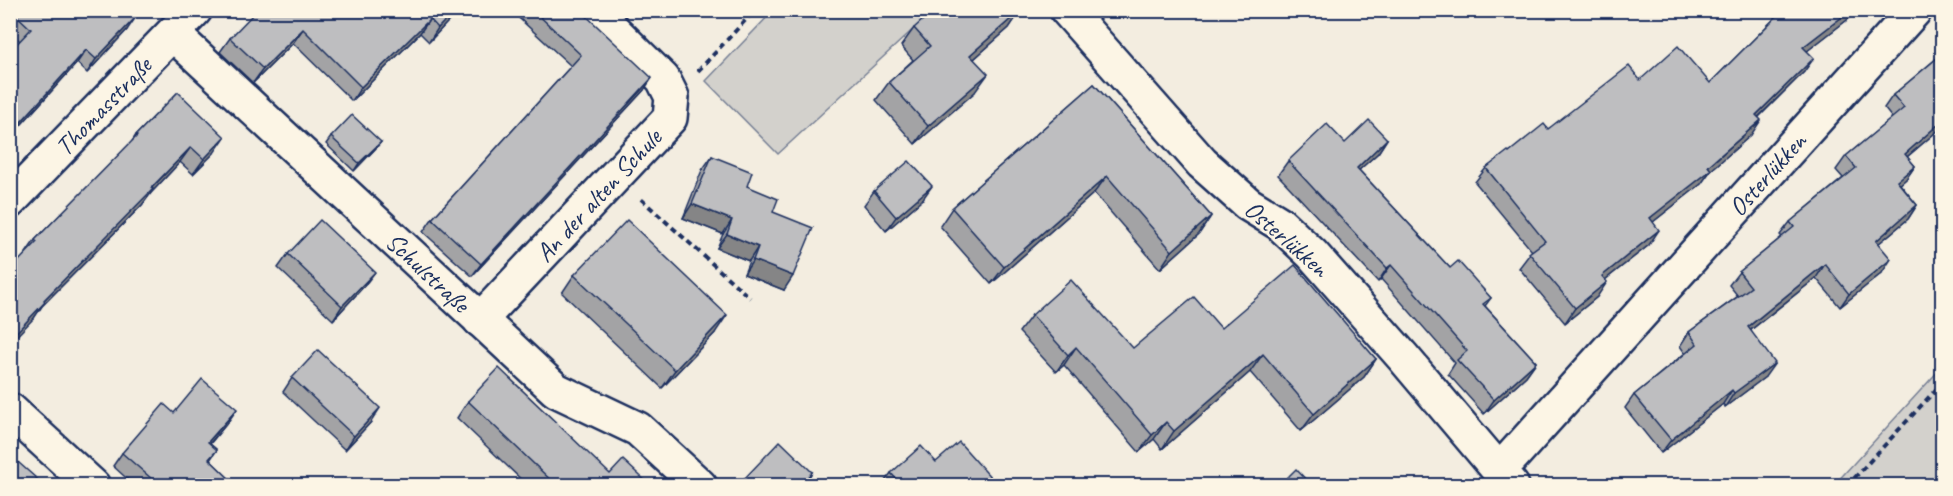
<svg xmlns="http://www.w3.org/2000/svg" width="1953" height="496" viewBox="0 0 1953 496" font-family="Caveat,sans-serif">
	<rect width="100%" height="100%" fill="#f3ede0"/>
	<filter id="ink" filterUnits="userSpaceOnUse"><feTurbulence type="fractalNoise" baseFrequency=".0167" numOctaves="2"/><feDisplacementMap in="SourceGraphic" scale="12" xChannelSelector="R" yChannelSelector="G"/><feConvolveMatrix kernelMatrix="1 2 1 2 8 2 1 2 1" color-interpolation-filters="sRGB"/></filter>
	<g filter="url(#ink)">
		<!-- green -->
		<g fill="#d3d1cc" stroke="#778095" stroke-width="1.5">
			<path d="M773,11H933L778,154L706,81Z"/>
			<path d="M1942,367V485H1834Z"/>
		</g>
		<g fill="none" stroke-linecap="round" stroke-linejoin="round">
			<defs>
				<g id="minor">
					<path d="M1067,10L1202,163L1248,204L1279,223L1312,254L1403,357L1512,486"/>
					<path d="M173,34L556,390L638,429L700,486"/>
					<path d="M10,201L195,10"/>
					<path d="M480,320L670,118L672,97L663,79L593,10"/>
					<path d="M10,410L93,486"/>
					<path d="M1499,471L1915,10"/>
				</g>
			</defs>
			<!-- minor casing -->
			<use href="#minor" stroke="#1b2f5e" stroke-width="38"/>
			<!-- path -->
			<g stroke="#1b2f5e" stroke-width="4" stroke-dasharray="6 4.5" stroke-linecap="butt">
				<path d="M698,71L755,10"/>
				<path d="M641,199L750,298"/>
				<path d="M1847,486L1942,383"/>
			</g>
			<!-- minor -->
			<use href="#minor" stroke="#fcf5e5" stroke-width="33"/>
		</g>
		<!-- wall -->
		<g fill="#a3a3a5" stroke="#1b2f5e" stroke-width="1.5">
			<path d="M10,10L127,30L87,73L77,63L11,136L15,140L10,146V51L20,41L10,32Z"/>
			<path d="M459,10L429,42L420,33L352,101L293,43L253,83L220,52L230,38Z"/>
			<path d="M524,10H580L644,90L472,276L423,232L432,219L571,66L519,18Z"/>
			<path d="M1021,10L1009,28L974,59L975,92L915,144L876,100L889,82L913,60L901,46L914,28Z"/>
			<path d="M1783,10H1858L1856,13L1807,51L1804,72L1759,117L1751,135L1711,170L1701,184L1653,222L1649,245L1605,280L1597,297L1565,323L1519,268L1532,251L1475,182L1486,168L1509,152L1548,129L1640,80L1710,83Z"/>
			<path d="M1942,48V127L1907,157L1915,166L1906,179L1900,184L1917,205L1908,219L1878,244L1882,273L1840,307L1816,278L1751,330L1765,377L1725,407L1723,404L1661,453L1625,408L1634,395L1685,353L1680,346L1689,332L1738,296L1729,285L1739,272L1782,237L1780,235L1790,222L1843,178L1836,170L1846,156L1892,118L1884,108L1893,95L1938,57L1937,56Z"/>
			<path d="M1094,84L1211,216L1199,234L1160,269L1094,193L991,284L940,226L952,208Z"/>
			<path d="M178,92L214,153L193,174L180,162L151,193L142,205L42,306L34,318L24,256L35,240L131,143L136,135Z"/>
			<path d="M331,137L381,142L375,149L354,171L326,144Z"/>
			<path d="M1387,139L1378,153L1359,170L1450,268L1491,298L1485,306L1536,362L1526,376L1484,414L1448,374L1455,363L1381,279L1378,282L1278,175L1288,161L1345,143Z"/>
			<path d="M712,156L747,186L773,212L784,290L744,274L749,261L717,248L723,234L683,218L702,170Z"/>
			<path d="M874,191L922,200L886,231L864,205Z"/>
			<path d="M288,254L365,285L333,320L278,268Z"/>
			<path d="M574,275L715,333L662,388L562,293Z"/>
			<path d="M1032,315L1133,348L1221,328L1376,359L1364,377L1301,431L1250,372L1162,449L1154,439L1139,452L1064,365L1056,372L1019,332Z"/>
			<path d="M292,378L371,422L345,450L283,392Z"/>
			<path d="M468,401L610,474L651,486H528L457,418Z"/>
			<path d="M228,422L210,444L217,450L210,460L237,486H135L113,466L122,453Z"/>
			<path d="M936,462L993,480L990,486L882,485L891,473Z"/>
			<path d="M812,472L803,486H740L745,478Z"/>
		</g>
		<!-- shaded-wall -->
		<g fill="#858586" stroke="#1b2f5e" stroke-width="1.5">
			<path d="M455,10H459L429,42L438,28Z"/>
			<path d="M1021,10L1009,28L958,73L970,55Z"/>
			<path d="M1851,10H1858L1856,13L1793,62L1803,47Z"/>
			<path d="M136,17L127,30L87,73L96,59Z"/>
			<path d="M430,19L420,33L352,101L361,87Z"/>
			<path d="M303,29L293,43L253,83L263,69Z"/>
			<path d="M86,50L77,63L10,137V134Z"/>
			<path d="M1814,58L1804,72L1746,129L1756,115Z"/>
			<path d="M988,74L975,92L915,144L928,126Z"/>
			<path d="M652,78L644,90L472,276L481,264Z"/>
			<path d="M1761,120L1751,135L1709,172L1711,170L1701,184L1639,233L1650,218Z"/>
			<path d="M1942,121V127L1895,167L1905,154Z"/>
			<path d="M225,137L214,153L193,174L204,159Z"/>
			<path d="M1387,139L1378,153L1347,181L1357,168Z"/>
			<path d="M381,142L375,149L354,171L359,163Z"/>
			<path d="M191,147L180,162L151,193L142,205L42,306L34,318L10,343V339L44,300Z"/>
			<path d="M1915,166L1906,179L1888,195L1897,181Z"/>
			<path d="M1107,176L1094,193L991,284L1004,267Z"/>
			<path d="M932,186L922,200L886,231L896,217Z"/>
			<path d="M692,204L732,220L723,234L683,218Z"/>
			<path d="M1917,205L1908,219L1866,254L1876,241Z"/>
			<path d="M1211,216L1199,234L1160,269L1172,251Z"/>
			<path d="M1659,230L1649,245L1592,290L1602,276Z"/>
			<path d="M727,234L758,247L749,261L717,248Z"/>
			<path d="M1891,259L1882,273L1840,307L1849,294Z"/>
			<path d="M753,260L793,276L784,290L744,274Z"/>
			<path d="M1825,264L1816,278L1738,340L1748,327Z"/>
			<path d="M1391,265L1381,279L1378,282L1387,268Z"/>
			<path d="M375,272L365,285L333,320L342,306Z"/>
			<path d="M1607,282L1597,297L1565,323L1575,308Z"/>
			<path d="M727,315L715,333L662,388L675,370Z"/>
			<path d="M1076,347L1064,365L1056,372L1068,355Z"/>
			<path d="M1263,354L1250,372L1162,449L1174,431Z"/>
			<path d="M1376,359L1364,377L1301,431L1314,414Z"/>
			<path d="M1536,362L1526,376L1484,414L1494,400Z"/>
			<path d="M1775,363L1765,377L1725,407L1734,393Z"/>
			<path d="M1732,390L1723,404L1661,453L1671,440Z"/>
			<path d="M380,408L371,422L345,450L354,436Z"/>
			<path d="M237,409L228,422L199,456L208,442Z"/>
			<path d="M1166,422L1154,439L1139,452L1152,435Z"/>
			<path d="M812,472L803,486H800Z"/>
		</g>
		<!-- building -->
		<g fill="#bebec0" stroke="#1b2f5e" stroke-width="1.5">
			<path d="M11,10H130L136,17L96,59L86,50L10,134V51L31,29Z"/>
			<path d="M257,10H455L438,28L430,19L361,87L303,29L263,69L230,38Z"/>
			<path d="M533,10H580L652,78L481,264L432,219L581,55Z"/>
			<path d="M934,10H1021L970,55L988,74L928,126L889,82L930,46L914,28Z"/>
			<path d="M1783,10H1851L1803,47L1814,58L1756,115L1761,120L1708,166L1711,170L1650,218L1659,230L1602,276L1607,282L1575,308L1529,253L1545,241L1486,168L1508,151L1509,152L1544,124L1548,129L1629,66L1640,80L1678,46L1710,83Z"/>
			<path d="M1942,54V121L1905,154L1915,166L1897,181L1917,205L1876,241L1891,259L1849,294L1825,264L1748,327L1775,363L1734,393L1732,390L1671,440L1634,395L1697,344L1689,332L1751,287L1739,272L1794,227L1790,222L1856,168L1846,156L1904,108L1893,95Z"/>
			<path d="M1094,84L1211,216L1172,251L1107,176L1004,267L952,208Z"/>
			<path d="M178,92L225,137L204,159L191,147L151,188L153,189L44,300L45,302L10,339V270L37,242L35,240L137,136L136,135Z"/>
			<path d="M352,115L381,142L359,163L331,137Z"/>
			<path d="M1369,120L1387,139L1357,168L1450,268L1458,261L1491,298L1483,304L1536,362L1494,400L1457,360L1467,351L1391,265L1387,268L1288,161L1327,124L1345,143Z"/>
			<path d="M10,135L15,140L10,145Z"/>
			<path d="M712,156L752,172L747,186L778,199L773,212L813,228L793,276L753,260L758,247L727,234L732,220L692,204Z"/>
			<path d="M909,161L932,186L896,217L874,191Z"/>
			<path d="M320,220L375,272L342,306L288,254Z"/>
			<path d="M627,220L727,315L675,370L574,275Z"/>
			<path d="M1295,265L1376,359L1314,414L1263,354L1174,431L1166,422L1152,435L1076,347L1068,355L1032,315L1071,280L1133,348L1194,297L1221,328Z"/>
			<path d="M318,350L380,408L354,436L292,378Z"/>
			<path d="M499,368L610,474L623,460L651,486H557L468,401Z"/>
			<path d="M202,379L237,409L208,442L217,450L209,459L237,486H160L122,453L164,404L174,413Z"/>
			<path d="M780,441L812,472L800,486H753L745,478Z"/>
			<path d="M959,442L993,480L988,486H902L891,473L921,446L936,462Z"/>
			<path d="M10,455L45,486H10Z"/>
			<path d="M1296,469L1312,486H1279Z"/>
		</g>
	</g>
	<g text-anchor="middle" stroke-width="4.5" stroke-linejoin="round" paint-order="stroke">
		<!-- street labels -->
		<g font-size="26" fill="#1b2f5e" stroke="#fcf5e5">
			<text transform="translate(103 106) rotate(-46)" y="9">Thomasstraße</text>
			<text transform="translate(1767 174) rotate(-48)" y="9">Osterlükken</text>
			<text transform="translate(598 195) rotate(-47)" y="9">An der alten Schule</text>
			<text transform="translate(1287 238) rotate(41)" y="9">Osterlükken</text>
			<text transform="translate(428 272) rotate(43)" y="9">Schulstraße</text>
		</g>
	</g>
	<!-- margin -->
	<rect width="1953" height="496" fill="none" stroke="#fcf5e5" stroke-width="36"/>
	<rect x="18" y="18" width="1917" height="460" fill="none" stroke="#1b2f5e" stroke-width="2" filter="url(#ink)"/>
</svg>
